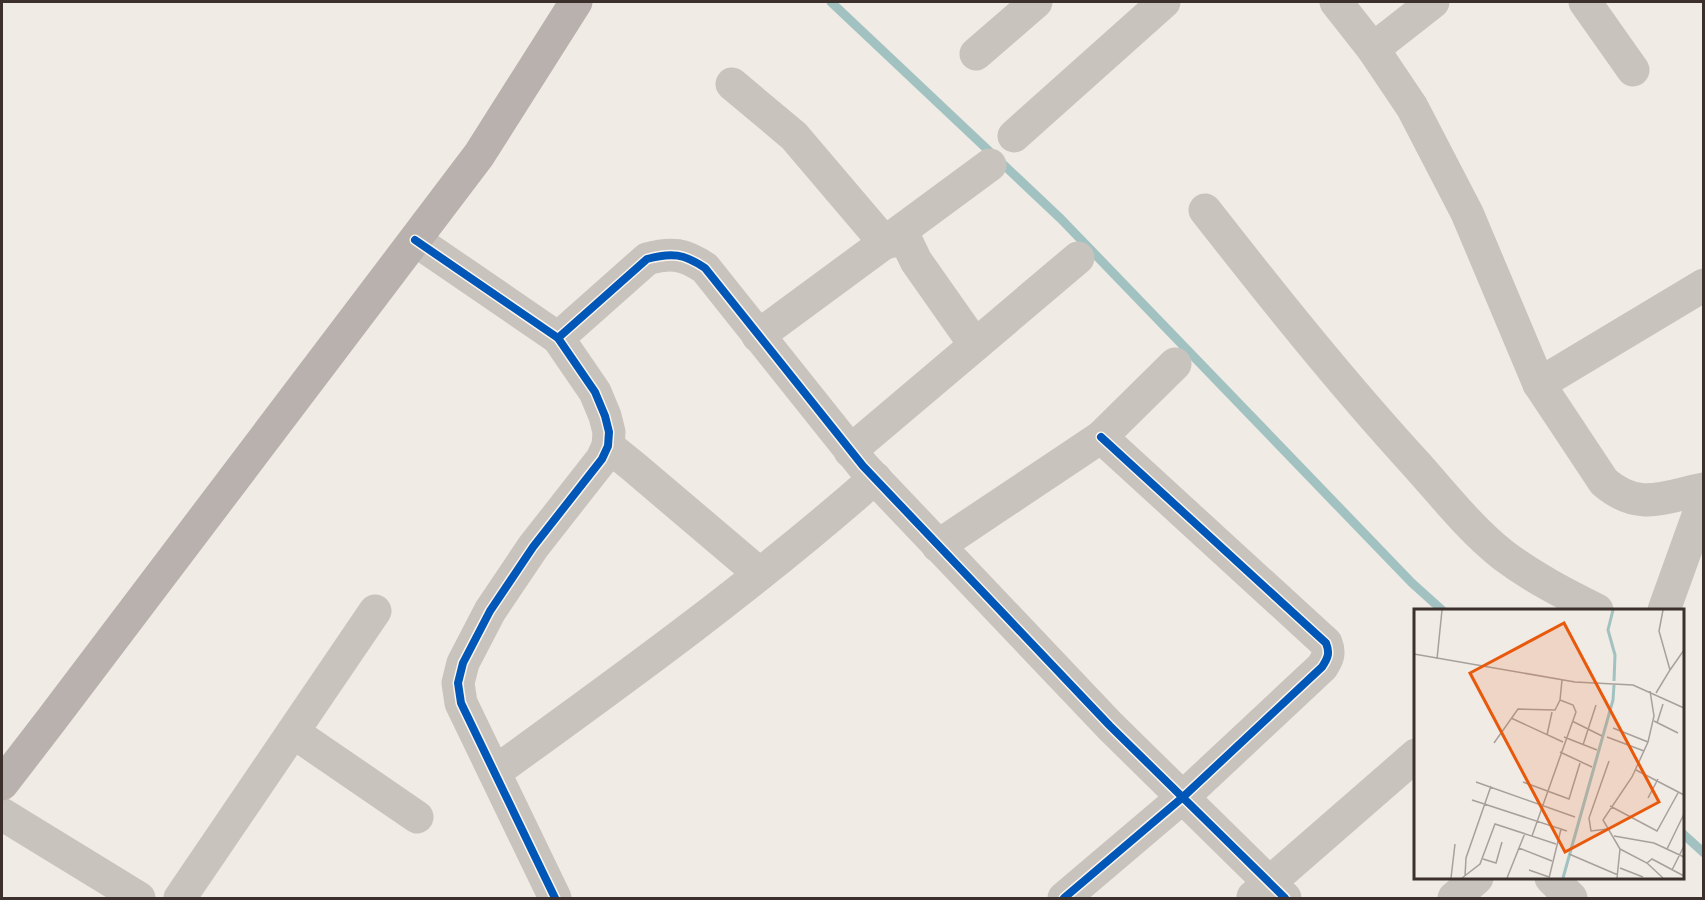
<svg xmlns="http://www.w3.org/2000/svg" width="1705" height="900" viewBox="0 0 1705 900" font-family="'DM Sans',sans-serif">
	<rect width="100%" height="100%" fill="#f0ebe5"/>
	<g fill="none" stroke-linecap="round" stroke-linejoin="round">
		<!-- stream -->
		<g stroke="#a1c2c1" stroke-width="9">
			<path d="M831,2L1061,219L1412,583L1442,610"/>
			<path d="M1682,833L1704,853"/>
		</g>
		<!-- minor -->
		<g stroke="#c9c3be" stroke-width="33">
			<path d="M1336,2L1373,49L1412,107L1467,213L1539,384L1604,482C1639,512 1663,497 1704,489"/>
			<path d="M1585,2L1633,70"/>
			<path d="M1373,49L1433,2"/>
			<path d="M976,54L1036,2"/>
			<path d="M732,84L794,136L885,243L905,238L916,261L975,345"/>
			<path d="M1014,136L1164,2"/>
			<path d="M1205,210C1273,297 1341,382 1415,463C1443,494 1470,529 1503,555C1532,577 1565,594 1597,610"/>
			<path d="M415,240L558,338L595,392L605,416L609,432L608,446L602,459L533,547L490,611L463,663L458,683L461,703L555,898"/>
			<path d="M758,336L990,165"/>
			<path d="M558,338L647,259C672,252 684,254 705,268L863,466L1110,726L1285,898"/>
			<path d="M1539,384L1704,285"/>
			<path d="M608,446L634,467L760,574"/>
			<path d="M850,451L1078,258"/>
			<path d="M938,546L1101,437L1175,364"/>
			<path d="M1664,610L1704,499"/>
			<path d="M293,732L417,817"/>
			<path d="M495,772C625,678 755,584 875,478"/>
			<path d="M2,814L139,898"/>
			<path d="M1551,878L1571,898"/>
			<path d="M1253,897L1416,755"/>
			<path d="M180,898L375,611"/>
			<path d="M1064,898L1183,797L1322,667C1328,658 1330,653 1326,643L1101,437"/>
			<path d="M1454,898L1477,878"/>
		</g>
		<!-- major -->
		<path stroke="#b8b1ad" stroke-width="33" d="M2,784L52,719L479,155L576,2"/>
		<defs>
			<g id="cycleway">
				<path d="M415,240L558,338L595,392L605,416L609,432L608,446L602,459L533,547L490,611L463,663L458,683L461,703L555,898"/>
				<path d="M558,338L647,259C672,252 684,254 705,268L863,466L1110,726L1285,898"/>
				<path d="M1064,898L1183,797L1322,667C1328,658 1330,653 1326,643L1101,437"/>
			</g>
		</defs>
		<!-- cycleway casing -->
		<use href="#cycleway" stroke="#fbf5ee" stroke-width="11"/>
		<!-- cycleway -->
		<use href="#cycleway" stroke="#0057b8" stroke-width="8"/>
	</g>
	<!-- overview -->
	<g transform="translate(1414 609)">
		<rect width="270" height="270" fill="#f0ebe5"/>
		<path fill="none" stroke="#a1c2c1" stroke-width="3" d="M199,1L194,21L201,46L200,72M149,269L199,91L200,76"/>
		<path fill="none" stroke="#a8a09b" stroke-width="1.5" d="M0,45L161,73L219,76L270,99M23,50L28,1M256,61L270,41M242,84L256,61L245,22L249,1M97,109L149,133M158,112L188,127M240,112L264,124M243,114L249,95M199,119L234,133M133,126L138,103M150,128L183,141M193,128L230,142M80,134L104,100L141,101L146,91L148,71M169,136L182,96M146,143L178,158M222,161L270,186M62,173L161,208M109,173L155,190L166,154M234,189L244,170M58,191L153,222M196,197L243,222L264,184M194,220L177,222L175,209L195,152M118,227L162,103L159,96L146,91M200,227L240,234L270,248M105,239L138,252M206,240L233,254L249,269M253,240L270,205M155,245L204,266M69,250L82,254L88,233M233,254L238,250L270,267M206,259L229,268M115,261L135,268M258,261L270,237M51,267L52,249L77,177M37,269L41,235M48,269L66,255L81,215L142,235M93,269L111,224M135,269L147,220M203,269L206,240L189,211L218,168L234,133L240,107L236,82"/>
		<path fill="#e8590c" fill-opacity="0.15" stroke="#e8590c" stroke-width="3" d="M150,14L245,193L151,243L56,64Z"/>
		<rect width="270" height="270" fill="none" stroke="#3b302b" stroke-width="3"/>
	</g>
	<!-- border -->
	<rect width="1705" height="900" fill="none" stroke="#3b302b" stroke-width="6"/>
</svg>
